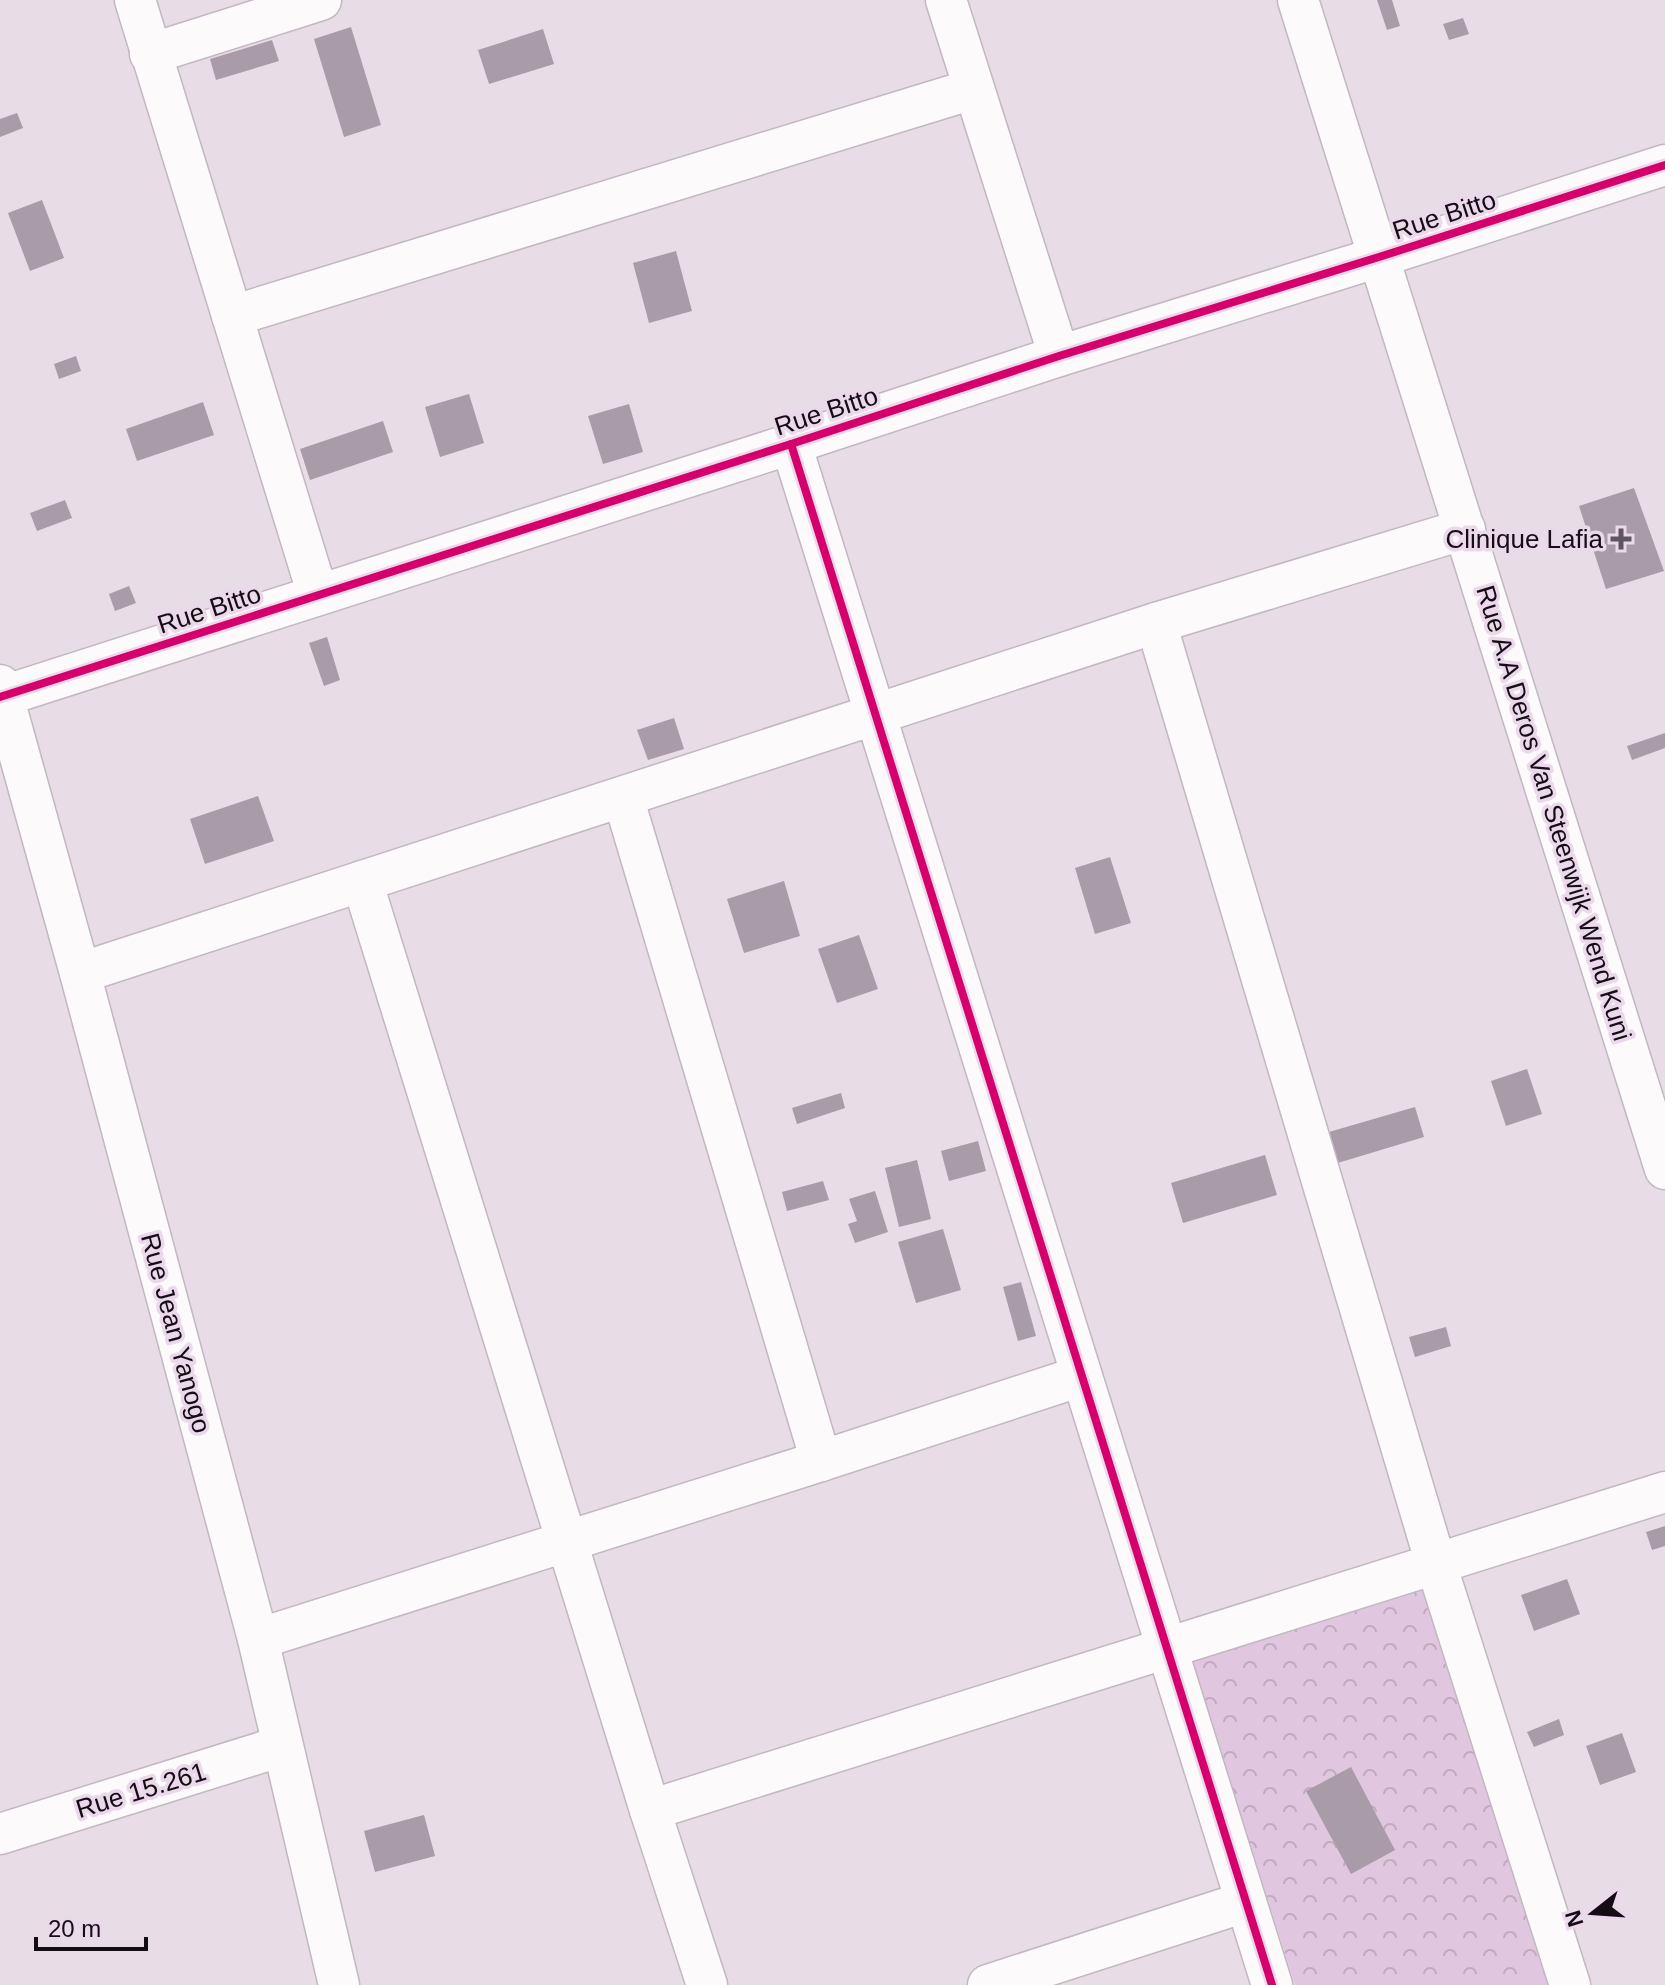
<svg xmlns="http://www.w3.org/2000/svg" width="1665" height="1985" viewBox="0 0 1665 1985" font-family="Arial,sans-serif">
	<defs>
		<pattern id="park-crowns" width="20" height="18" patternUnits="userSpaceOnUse" patternTransform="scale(2)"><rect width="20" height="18" fill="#e0c7df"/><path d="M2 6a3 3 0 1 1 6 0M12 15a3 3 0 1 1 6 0" fill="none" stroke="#bfaabe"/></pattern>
	</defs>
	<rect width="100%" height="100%" fill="#e8dce7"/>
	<!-- park -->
	<path fill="url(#park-crowns)" d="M1435,1576L1564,1985H1295L1190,1653Z"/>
	<!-- building -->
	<g fill="#a99ba8">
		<path d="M1377,0H1392L1400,26L1387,30Z"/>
		<path d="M1463,18L1469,34L1449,40L1443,24Z"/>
		<path d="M351,27L381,125L344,137L314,39Z"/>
		<path d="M543,29L554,64L489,84L478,50Z"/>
		<path d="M272,40L279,61L216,80L210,59Z"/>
		<path d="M17,113L23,128L0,137V119Z"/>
		<path d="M42,200L64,258L30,271L8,213Z"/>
		<path d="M676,251L692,311L649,323L633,263Z"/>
		<path d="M76,356L81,371L59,379L54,364Z"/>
		<path d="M469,394L484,443L440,457L425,407Z"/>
		<path d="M203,402L214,435L137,461L126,429Z"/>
		<path d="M629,404L643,452L603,464L588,416Z"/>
		<path d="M383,421L393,452L310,480L300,449Z"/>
		<path d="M1634,488L1664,571L1606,589L1579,506Z"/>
		<path d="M65,500L72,518L37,531L30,513Z"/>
		<path d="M129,586L136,603L115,611L109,594Z"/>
		<path d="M327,637L340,680L324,686L309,643Z"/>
		<path d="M674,718L684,749L648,760L637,730Z"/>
		<path d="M1665,733V748L1632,760L1627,746Z"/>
		<path d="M258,796L274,841L205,864L190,819Z"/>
		<path d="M1110,857L1131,923L1095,934L1075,868Z"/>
		<path d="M784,881L800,936L744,953L727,899Z"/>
		<path d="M859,935L878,989L837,1003L818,949Z"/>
		<path d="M1527,1069L1542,1114L1506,1126L1491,1081Z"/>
		<path d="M841,1093L845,1108L797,1124L792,1108Z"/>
		<path d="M1415,1107L1424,1137L1331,1165L1322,1134Z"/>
		<path d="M978,1141L986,1171L949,1181L941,1151Z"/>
		<path d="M1265,1155L1277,1195L1183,1223L1171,1183Z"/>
		<path d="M917,1160L931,1219L899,1227L885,1168Z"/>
		<path d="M823,1181L829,1200L787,1211L782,1192Z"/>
		<path d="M875,1191L888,1232L855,1243L848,1224L857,1221L849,1199Z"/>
		<path d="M943,1229L961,1290L916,1303L898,1242Z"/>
		<path d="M1021,1282L1036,1336L1018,1341L1003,1287Z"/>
		<path d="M1446,1327L1451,1346L1415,1357L1409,1337Z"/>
		<path d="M1665,1526V1546L1652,1550L1646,1532Z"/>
		<path d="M1567,1579L1580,1614L1534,1631L1521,1595Z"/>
		<path d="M1559,1719L1564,1735L1534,1747L1527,1732Z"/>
		<path d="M1622,1733L1636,1772L1600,1785L1586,1746Z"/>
		<path d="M1351,1767L1395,1850L1351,1874L1306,1791Z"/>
		<path d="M424,1815L435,1856L375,1872L364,1831Z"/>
	</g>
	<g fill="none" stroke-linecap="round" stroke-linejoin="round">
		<defs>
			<g id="street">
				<path d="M135,0L318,595"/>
				<path d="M946,0L1059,356"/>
				<path d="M1298,0L1665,1169"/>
				<path d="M150,54L321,0"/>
				<path d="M232,316L973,89"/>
				<path d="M791,444L1272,1985"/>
				<path d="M1156,623L1436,1564L1570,1985"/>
				<path d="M0,685L80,973L258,1639L339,1985"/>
				<path d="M0,697L791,444L1059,356L1379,257L1665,165"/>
				<path d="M623,797L821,1461"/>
				<path d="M362,881L650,1810L707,1985"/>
				<path d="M80,973L1156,623L1465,529"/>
				<path d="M258,1639L821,1461L1081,1376"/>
				<path d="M650,1810L1665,1492"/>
				<path d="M0,1834L282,1746"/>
				<path d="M988,1985L1245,1902"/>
			</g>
		</defs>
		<!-- street casing -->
		<use href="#street" stroke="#c1b8c1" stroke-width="43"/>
		<!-- street -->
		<use href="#street" stroke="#fcfafb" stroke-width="40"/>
		<defs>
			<g id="cycleway">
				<path d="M791,444L1272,1985"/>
				<path d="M0,697L791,444L1059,356L1379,257L1665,165"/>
			</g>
		</defs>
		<!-- cycleway casing -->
		<use href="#cycleway" stroke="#ecd8eb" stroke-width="13"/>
		<!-- cycleway -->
		<use href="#cycleway" stroke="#d6006c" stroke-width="8"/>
	</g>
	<!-- markers -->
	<path fill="#5e555e" stroke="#ecd8eb" stroke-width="3" d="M1617 527h8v8h8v8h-8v8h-8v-8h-8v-8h8z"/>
	<g text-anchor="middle" stroke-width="7" stroke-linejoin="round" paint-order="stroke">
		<!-- street labels -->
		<g font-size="26" fill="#140d14" stroke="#ecd8eb">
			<text transform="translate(1444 215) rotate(-18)" y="9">Rue Bitto</text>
			<text transform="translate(826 411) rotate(-18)" y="9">Rue Bitto</text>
			<text transform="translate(209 609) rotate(-18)" y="9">Rue Bitto</text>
			<text transform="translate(1554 813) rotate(73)" y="9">Rue A.A Deros Van Steenwijk Wend Kuni</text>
			<text transform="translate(176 1333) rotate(75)" y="9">Rue Jean Yanogo</text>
			<text transform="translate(141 1790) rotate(-17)" y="9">Rue 15.261</text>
		</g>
		<!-- poi labels -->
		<g font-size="26" fill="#140d14" stroke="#ecd8eb" text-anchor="end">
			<text x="1603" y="548">Clinique Lafia</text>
		</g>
	</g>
	<!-- north arrow -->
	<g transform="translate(1593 1913) rotate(253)" stroke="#ecd8eb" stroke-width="6" paint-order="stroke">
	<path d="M0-6L14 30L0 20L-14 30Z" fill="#140d14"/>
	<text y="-12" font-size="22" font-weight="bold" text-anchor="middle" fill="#140d14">N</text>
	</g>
	<!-- scale -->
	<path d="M36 1937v12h110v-12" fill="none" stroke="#140d14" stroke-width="4"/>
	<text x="48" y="1937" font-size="24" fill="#140d14" stroke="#ecd8eb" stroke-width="6" paint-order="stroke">20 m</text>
</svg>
